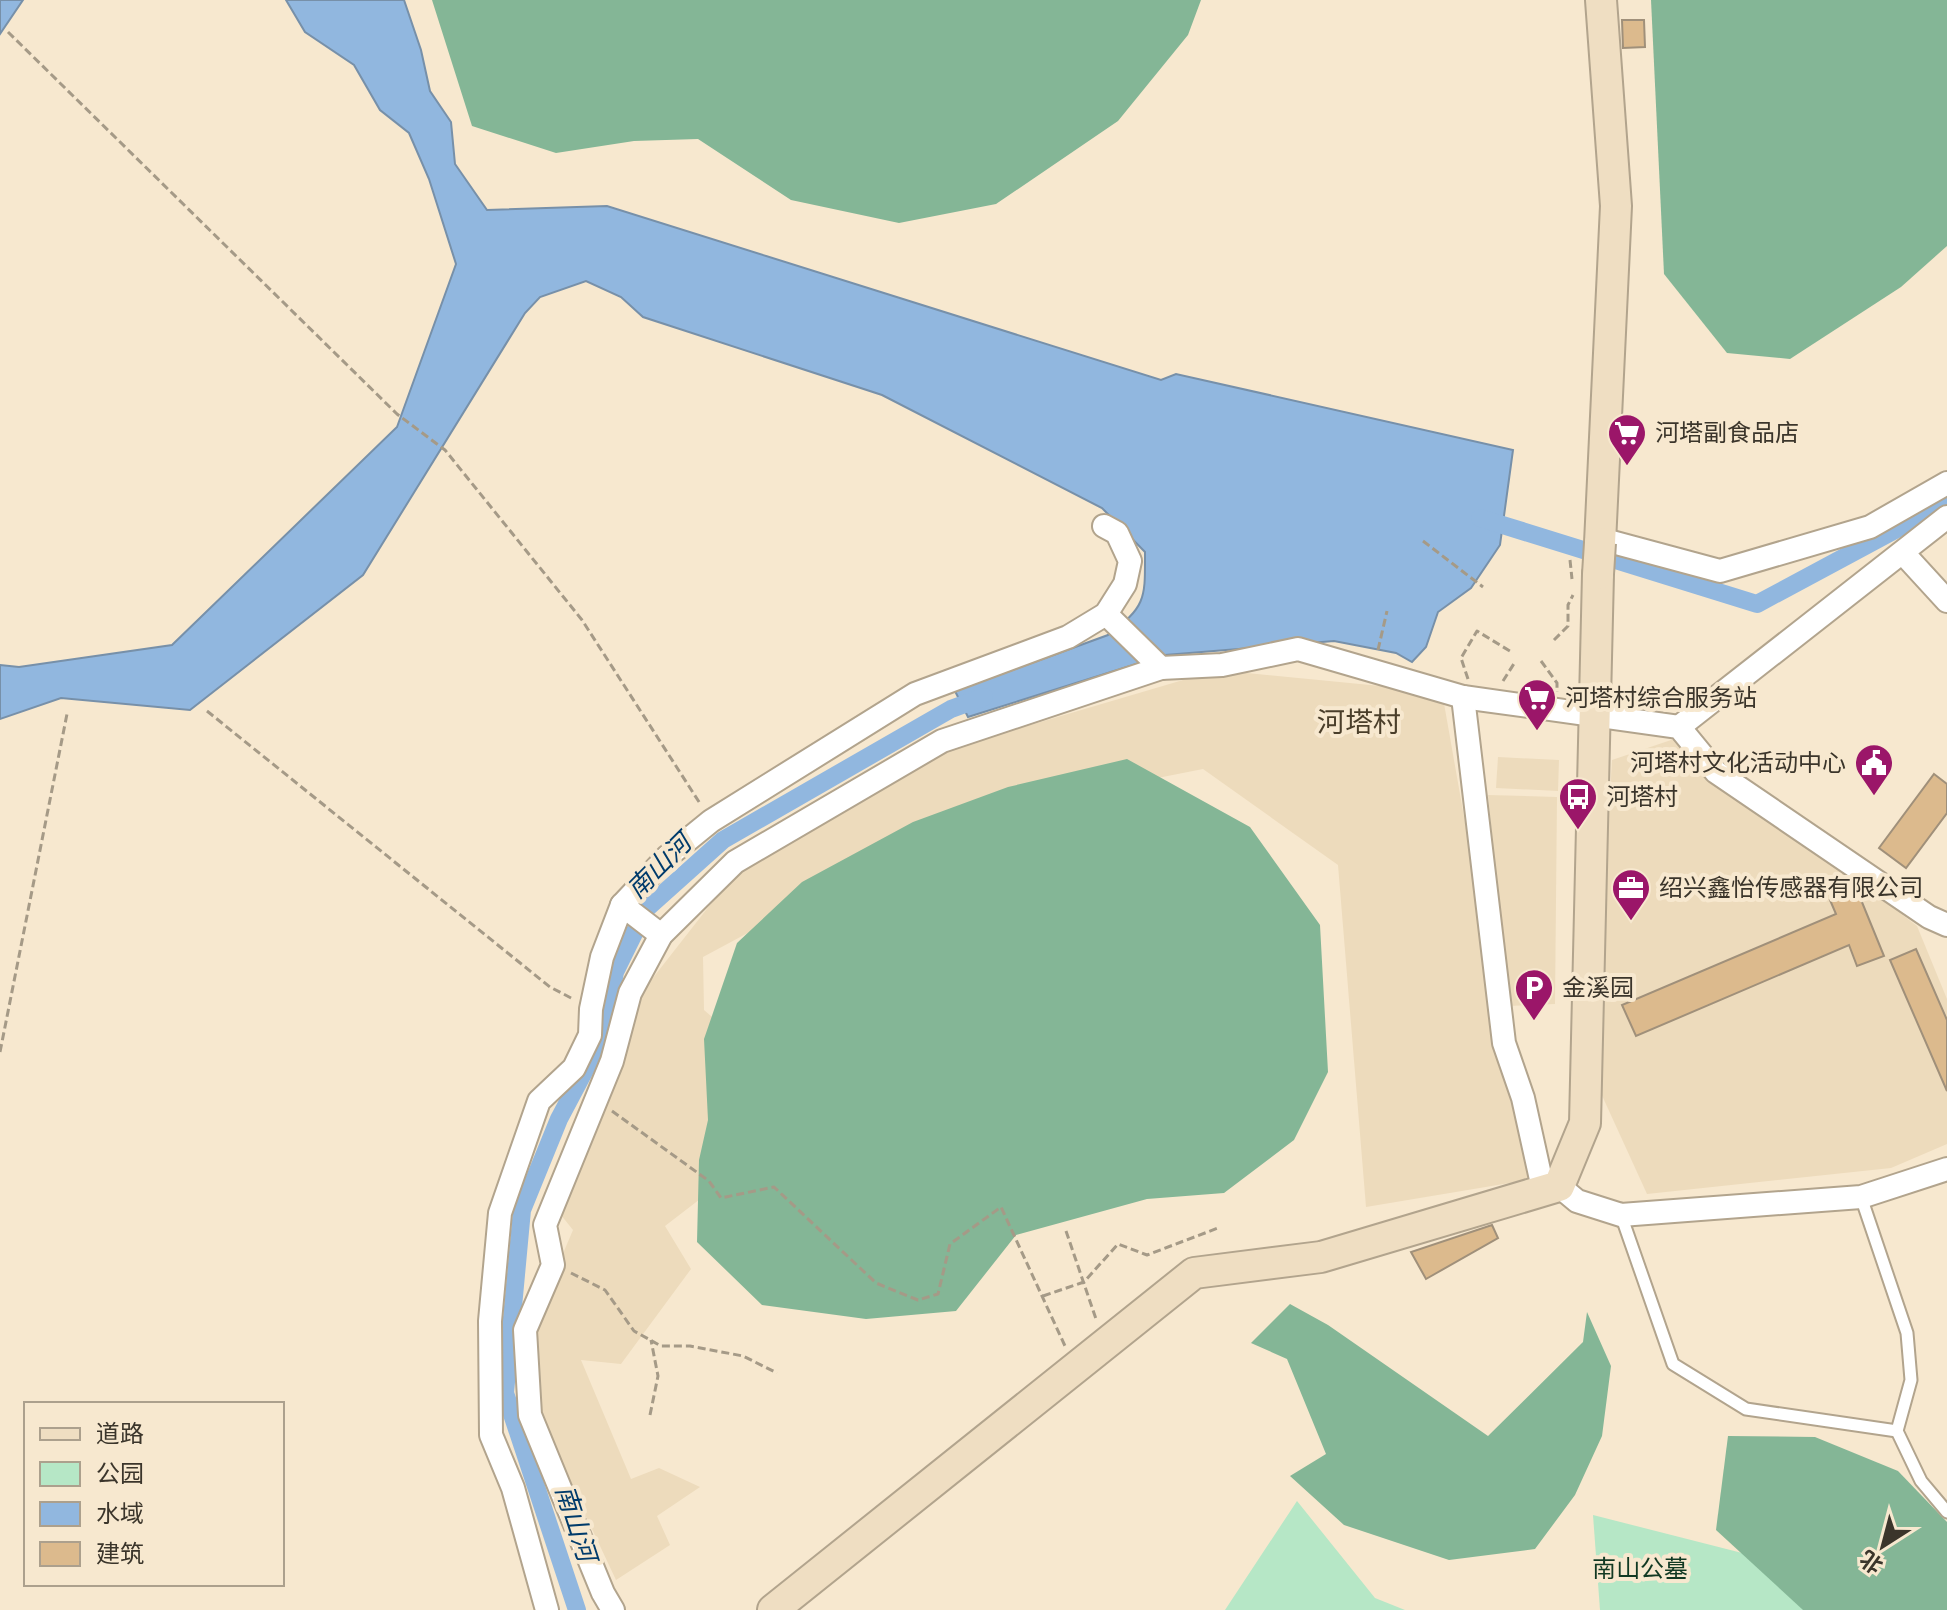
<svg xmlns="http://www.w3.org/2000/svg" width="1947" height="1610" viewBox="0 0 1947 1610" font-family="'Work Sans','Noto Sans SC',sans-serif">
	<rect width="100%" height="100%" fill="#f7e8cf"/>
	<!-- built -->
	<g fill="#eddbbc">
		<path d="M1217,670L1442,692L1528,1180L1366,1207L1338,865L1203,769L966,816L703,957L704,1010L748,1048L704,1196L665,1226L691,1269L621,1364L581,1360L631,1479L659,1468L700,1487L657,1516L670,1545L616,1580L537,1412L530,1331L573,1230L557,1210L638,997L735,873L942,751Z"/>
		<path d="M1674,739L1917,926L1947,999V1144L1891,1168L1647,1194L1594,1078L1612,760Z"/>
		<path d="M1498,757L1559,760L1558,791L1496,788Z"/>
		<path d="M1488,795L1557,797L1555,1004L1509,1006Z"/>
	</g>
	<!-- green -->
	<g fill="#b6e7c6">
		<path d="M1297,1501L1375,1598L1405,1610H1225Z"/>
		<path d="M1593,1515L1750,1555L1878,1610H1600Z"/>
	</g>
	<!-- forest -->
	<g fill="#84b696">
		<path d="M432,0H1201L1188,35L1118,121L996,204L899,223L791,200L698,139L634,141L556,153L472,126Z"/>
		<path d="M1651,0H1947V246L1901,287L1790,359L1727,353L1664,274Z"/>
		<path d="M1127,759L1250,827L1320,925L1328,1072L1294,1140L1224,1193L1147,1199L1016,1235L956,1311L866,1319L762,1305L697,1242L699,1160L708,1120L704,1039L737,943L802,882L913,822L1008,787Z"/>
		<path d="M1290,1304L1328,1325L1488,1436L1583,1342L1587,1312L1611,1366L1602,1436L1575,1495L1535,1549L1449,1560L1344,1525L1290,1476L1326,1454L1287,1359L1251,1343Z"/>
		<path d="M1728,1436L1815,1437L1898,1471L1947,1522V1610H1803L1716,1530Z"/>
	</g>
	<!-- water -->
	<g fill="#91b7df" stroke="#7790a9" stroke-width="2">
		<path d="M0,0H23L0,34Z"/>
		<path d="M286,0H404L421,50L430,91L451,122L455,164L487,210L607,206L1161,380L1176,374L1513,450L1500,545L1471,588L1438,612L1426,647L1412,662L1396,653L1334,641L1165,655L968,717L955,691L1108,635C1147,606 1145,598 1145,552L1102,508L882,395L643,317L621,297L586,281L540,297L525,313L363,575L190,710L61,698L0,719V665L19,667L172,645L397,427L456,264L429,179L409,133L380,110L354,65L305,32Z"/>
	</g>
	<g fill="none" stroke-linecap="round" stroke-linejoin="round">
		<!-- canal -->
		<g stroke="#91b7df" stroke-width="18">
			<path d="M1480,518L1757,604L1947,502"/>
			<path d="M577,1610L505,1393L522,1210L559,1119L603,1036L615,972L646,909L723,840L951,709L984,697"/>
		</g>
	</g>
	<!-- building -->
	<g fill="#dcba8d" stroke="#a0907a" stroke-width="2">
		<path d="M1622,20H1644L1645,47L1623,48Z"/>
		<path d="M1934,774L1947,784V813L1906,868L1879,848Z"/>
		<path d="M1857,890L1884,956L1857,966L1849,945L1636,1036L1622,1005L1836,914L1830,900Z"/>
		<path d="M1916,949L1947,1020V1091L1890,960Z"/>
		<path d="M1492,1225L1498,1238L1426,1279L1411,1252Z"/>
	</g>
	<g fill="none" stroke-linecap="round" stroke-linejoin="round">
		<defs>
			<g id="lane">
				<path d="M1861,1197L1907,1333L1911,1380L1897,1431L1921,1481L1947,1512"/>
				<path d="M1621,1215L1673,1364L1746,1409L1897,1431"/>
			</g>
			<g id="street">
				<path d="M1601,539L1720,571L1870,527L1947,483"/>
				<path d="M1903,553L1947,601"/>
				<path d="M1106,614L1161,668"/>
				<path d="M1463,697L1504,1043L1523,1098L1544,1193"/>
				<path d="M1679,727L1947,517"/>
				<path d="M622,905L661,935"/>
				<path d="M1559,1186L1577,1201L1621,1215L1861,1197L1947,1169"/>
				<path d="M547,1610L513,1488L491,1435L490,1321L500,1213L539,1101L574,1068L590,1035L591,1009L602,957L622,905L668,856L711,821L915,694L1068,637L1106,614L1125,584L1130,561L1117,533L1104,526"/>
				<path d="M613,1610L603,1593L530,1415L525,1330L553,1265L545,1225L612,1061L630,993L661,935L735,862L942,741L1161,668L1222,665L1298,649L1463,697L1679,727L1716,772L1929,917L1947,925"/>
			</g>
			<g id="secondary">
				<path d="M1600,543L1616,206L1601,0"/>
				<path d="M773,1610L1194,1273L1321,1257L1559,1186L1585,1123L1598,574"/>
			</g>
		</defs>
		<!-- lane casing -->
		<use href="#lane" stroke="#b2a48d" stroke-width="15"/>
		<!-- street casing -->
		<use href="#street" stroke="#b2a48d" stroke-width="26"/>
		<!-- secondary casing -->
		<use href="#secondary" stroke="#b2a48d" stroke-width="34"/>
		<!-- path -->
		<g stroke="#a59a87" stroke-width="3" stroke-dasharray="8 4" stroke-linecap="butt">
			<path d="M8,32L397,414L445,450L582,620L701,805"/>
			<path d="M1423,541L1483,587"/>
			<path d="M1570,560L1572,579"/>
			<path d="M1554,640L1568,626V605L1573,595"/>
			<path d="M1378,650L1387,611"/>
			<path d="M1541,661L1557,683V692"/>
			<path d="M1468,679L1461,658L1477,631L1513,653"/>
			<path d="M1503,681L1515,662"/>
			<path d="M207,711L550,987L573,999"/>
			<path d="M0,1052L67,714"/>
			<path d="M612,1111L709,1181L721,1198L774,1187L876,1283L918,1300L938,1294L950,1244L1001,1207L1065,1346"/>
			<path d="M1066,1231L1096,1319"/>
			<path d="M571,1273L605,1290L634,1331L661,1346H690L743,1356L777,1373"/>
			<path d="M1043,1296L1084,1282L1118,1244L1147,1255L1218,1228"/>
			<path d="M650,1415L658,1376L651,1340"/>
		</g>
		<!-- lane -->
		<use href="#lane" stroke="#fff" stroke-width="11"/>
		<!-- street -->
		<use href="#street" stroke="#fff" stroke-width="22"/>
		<!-- secondary -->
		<use href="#secondary" stroke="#efdec2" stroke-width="30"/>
		<defs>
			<path id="secondary-bridge" d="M1598,574L1600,543"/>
		</defs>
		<!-- secondary-bridge casing -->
		<use href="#secondary-bridge" stroke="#b2a48d" stroke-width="34" stroke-linecap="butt"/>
		<!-- secondary-bridge -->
		<use href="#secondary-bridge" stroke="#efdec2" stroke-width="30"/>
	</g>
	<!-- icons -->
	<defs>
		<symbol id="supermarket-pin" viewBox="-11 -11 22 30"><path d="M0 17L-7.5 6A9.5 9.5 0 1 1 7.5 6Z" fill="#9b1669" stroke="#f7e8cf"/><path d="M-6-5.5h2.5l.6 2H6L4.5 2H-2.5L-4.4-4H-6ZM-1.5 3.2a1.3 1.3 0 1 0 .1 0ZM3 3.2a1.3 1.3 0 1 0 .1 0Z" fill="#fff"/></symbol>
		<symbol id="civic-pin" viewBox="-11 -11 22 30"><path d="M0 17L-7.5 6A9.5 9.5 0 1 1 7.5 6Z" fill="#9b1669" stroke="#f7e8cf"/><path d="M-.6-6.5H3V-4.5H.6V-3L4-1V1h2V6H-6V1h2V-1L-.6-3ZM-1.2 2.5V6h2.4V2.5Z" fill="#fff"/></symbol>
		<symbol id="bus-pin" viewBox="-11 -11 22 30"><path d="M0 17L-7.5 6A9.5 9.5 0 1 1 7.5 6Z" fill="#9b1669" stroke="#f7e8cf"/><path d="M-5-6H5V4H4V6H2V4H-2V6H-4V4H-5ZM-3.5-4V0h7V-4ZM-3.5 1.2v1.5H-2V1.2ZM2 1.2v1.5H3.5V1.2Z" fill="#fff"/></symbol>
		<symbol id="office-pin" viewBox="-11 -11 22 30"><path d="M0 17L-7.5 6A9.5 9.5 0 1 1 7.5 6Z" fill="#9b1669" stroke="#f7e8cf"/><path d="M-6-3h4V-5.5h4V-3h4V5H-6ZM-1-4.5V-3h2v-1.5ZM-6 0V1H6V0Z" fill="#fff"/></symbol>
		<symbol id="parking-pin" viewBox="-11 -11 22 30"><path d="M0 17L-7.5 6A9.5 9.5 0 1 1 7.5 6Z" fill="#9b1669" stroke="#f7e8cf"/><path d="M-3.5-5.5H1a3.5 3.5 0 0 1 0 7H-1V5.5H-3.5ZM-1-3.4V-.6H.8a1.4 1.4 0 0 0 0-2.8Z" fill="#fff"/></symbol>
	</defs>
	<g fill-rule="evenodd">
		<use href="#supermarket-pin" x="1605" y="411" width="44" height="60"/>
		<use href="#supermarket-pin" x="1515" y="676" width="44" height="60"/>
		<use href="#civic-pin" x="1852" y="741" width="44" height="60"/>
		<use href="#bus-pin" x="1556" y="775" width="44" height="60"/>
		<use href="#office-pin" x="1609" y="866" width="44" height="60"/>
		<use href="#parking-pin" x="1512" y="966" width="44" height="60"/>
	</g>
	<g text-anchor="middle" stroke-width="8" stroke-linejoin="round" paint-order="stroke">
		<!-- poi labels -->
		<g font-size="24" fill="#3b352b" stroke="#f7e8cf" text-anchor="start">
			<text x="1655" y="441">河塔副食品店</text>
			<text x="1565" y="706">河塔村综合服务站</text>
			<text x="1846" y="771" text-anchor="end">河塔村文化活动中心</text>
			<text x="1606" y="805">河塔村</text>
			<text x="1659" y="896">绍兴鑫怡传感器有限公司</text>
			<text x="1562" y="996">金溪园</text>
		</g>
		<!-- park labels -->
		<g font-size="24" fill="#113923" stroke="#f7e8cf">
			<text x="1640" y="1577">南山公墓</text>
		</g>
		<!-- water labels -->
		<g font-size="26" font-style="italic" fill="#003b6b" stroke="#f7e8cf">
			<text transform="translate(659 866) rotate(-45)" y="9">南山河</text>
			<text transform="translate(576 1523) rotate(72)" y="9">南山河</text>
		</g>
		<!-- quarter labels -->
		<g font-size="28" fill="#4a3e2a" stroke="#f7e8cf">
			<text x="1359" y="732">河塔村</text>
		</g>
	</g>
	<!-- legend -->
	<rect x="24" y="1402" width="260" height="184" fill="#f7e8cf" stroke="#aca08d" stroke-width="2"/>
	<rect x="40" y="1428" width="40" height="12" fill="#efdec2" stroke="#aca08d" stroke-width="2"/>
	<text x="96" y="1442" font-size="24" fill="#3b352b">道路</text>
	<rect x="40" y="1462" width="40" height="24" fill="#b6e7c6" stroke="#aca08d" stroke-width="2"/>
	<text x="96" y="1482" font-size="24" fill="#3b352b">公园</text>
	<rect x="40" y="1502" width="40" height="24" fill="#91b7df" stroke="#aca08d" stroke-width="2"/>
	<text x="96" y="1522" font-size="24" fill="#3b352b">水域</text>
	<rect x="40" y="1542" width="40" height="24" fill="#dcba8d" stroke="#aca08d" stroke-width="2"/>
	<text x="96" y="1562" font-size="24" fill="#3b352b">建筑</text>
	<!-- north arrow -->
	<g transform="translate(1883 1546) rotate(216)" stroke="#f7e8cf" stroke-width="6" paint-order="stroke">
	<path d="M0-6L14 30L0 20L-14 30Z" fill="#3b352b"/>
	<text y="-12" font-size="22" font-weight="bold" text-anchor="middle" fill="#3b352b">北</text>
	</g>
</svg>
